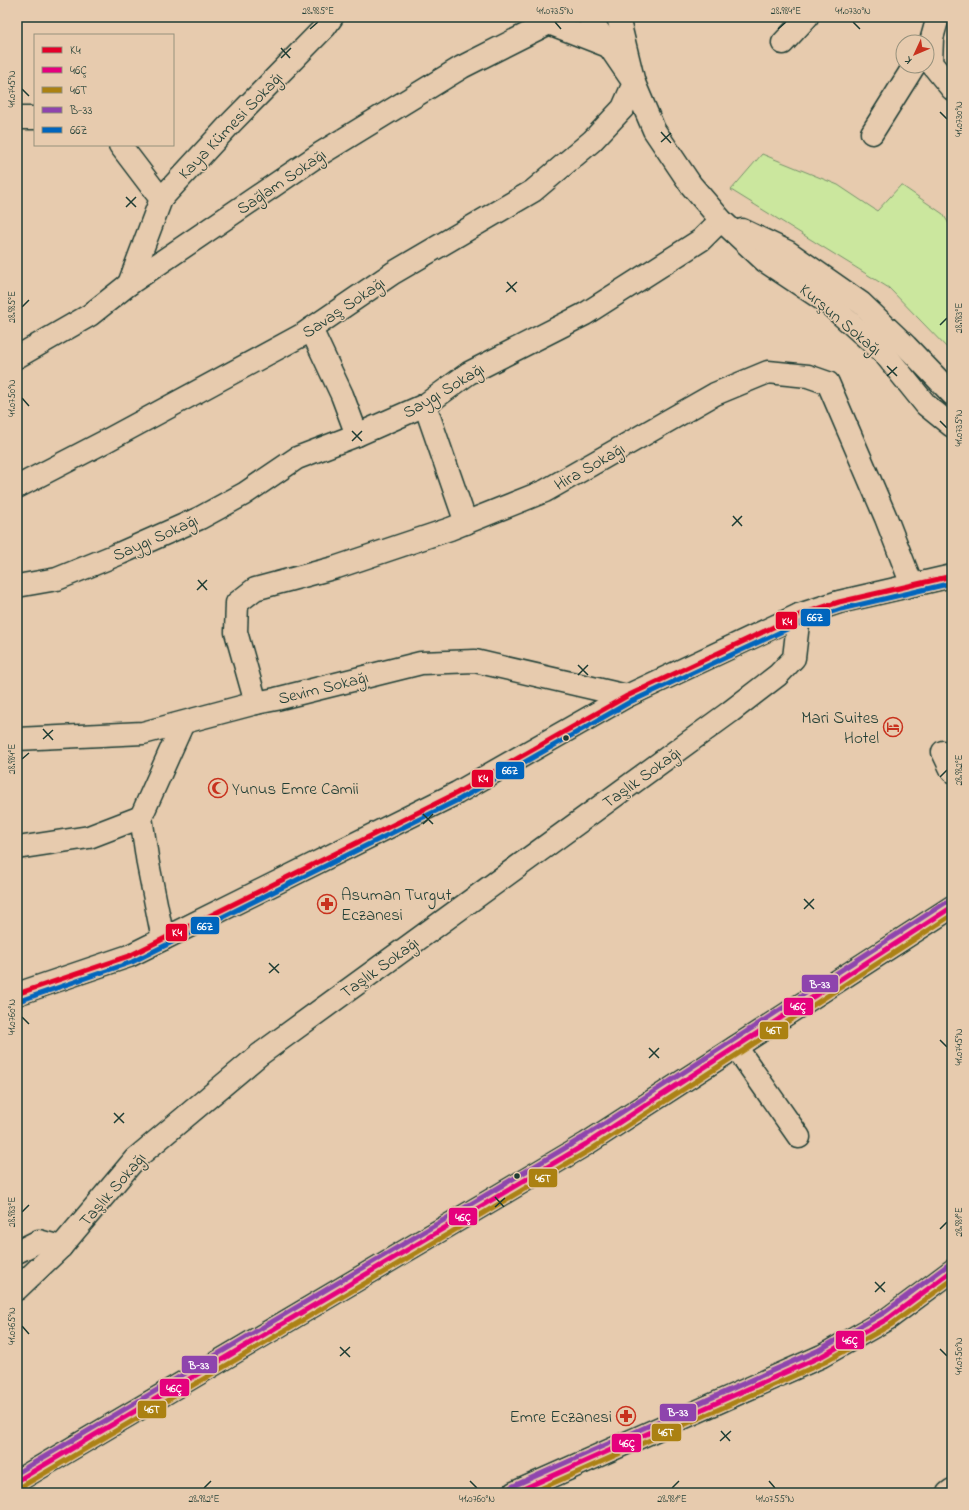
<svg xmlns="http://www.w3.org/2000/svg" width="969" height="1510" viewBox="0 0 969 1510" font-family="'Indie Flower',sans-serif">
	<rect width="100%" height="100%" fill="#e7cbae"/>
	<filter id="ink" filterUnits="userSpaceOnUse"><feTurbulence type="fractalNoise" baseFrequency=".025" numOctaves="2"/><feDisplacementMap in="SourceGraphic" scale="8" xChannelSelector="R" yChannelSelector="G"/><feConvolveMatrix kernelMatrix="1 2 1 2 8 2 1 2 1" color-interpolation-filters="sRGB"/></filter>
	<g filter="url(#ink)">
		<!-- green -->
		<path fill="#cbe79e" stroke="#759269" d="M762,154L838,185L877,211L901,185L943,214L952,229V353L889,288L731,190Z"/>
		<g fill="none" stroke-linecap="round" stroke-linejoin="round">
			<defs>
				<g id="street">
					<path d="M938,17L932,38L931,63L952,89"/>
					<path d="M549,23L608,46"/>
					<path d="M783,43L807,17"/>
					<path d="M17,118H35"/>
					<path d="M872,133L914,66"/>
					<path d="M120,145L161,199L129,284"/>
					<path d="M161,199L231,123L325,27L332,17"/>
					<path d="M311,329L342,395L357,435"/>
					<path d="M17,357L90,315L129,284L320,154L462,67L549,23L552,17"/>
					<path d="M425,405L466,523"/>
					<path d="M17,487L104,442L302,335L393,273L533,191L592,141L623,108L634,83L589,17"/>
					<path d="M17,586L57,579L121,553L200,518L244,494L297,458L357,435L425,405L469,373L585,314L701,240L721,220"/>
					<path d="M256,703L236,632L237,603L255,589L337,567L450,529L545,491L715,394L768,372L808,376L828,383L886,518L912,585"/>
					<path d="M17,739L143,733L256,703L276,699L421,663L475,661L627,696"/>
					<path d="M943,752L952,771"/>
					<path d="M141,817L148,864L163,939"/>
					<path d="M141,817L183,723"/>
					<path d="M17,848L89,837L141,817"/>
					<path d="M736,1047L799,1137"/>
					<path d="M17,1252L39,1241L61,1247"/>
					<path d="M17,1289L61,1247L135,1159L259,1055L730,712L778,675L794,658L799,615"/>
				</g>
				<g id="secondary">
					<path d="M618,17L634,83L654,130L691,185L721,220L765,261L828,303L884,353L926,405L952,426"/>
					<path d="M742,230L788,252L861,303L906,346L952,394"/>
					<path d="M17,994L129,956L457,793L627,696L799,615L839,602L952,576"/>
					<path d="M17,1481L586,1144L952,907"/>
					<path d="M514,1493L822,1356L889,1318L952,1271"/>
					<path d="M948,1493L952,1490"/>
				</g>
			</defs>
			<!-- street casing -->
			<use href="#street" stroke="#1f3d34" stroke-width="25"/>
			<!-- secondary casing -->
			<use href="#secondary" stroke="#1f3d34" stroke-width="25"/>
			<!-- street -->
			<use href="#street" stroke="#e7cbae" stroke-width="22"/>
			<!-- secondary -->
			<use href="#secondary" stroke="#e7cbae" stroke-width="22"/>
			<defs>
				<path id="bus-1" d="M17,994L129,956L457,793L627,696L799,615L839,602L952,576"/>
				<g id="bus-2">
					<path d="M17,1481L586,1144L952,907"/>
					<path d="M514,1493L822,1356L889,1318L952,1271"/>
				</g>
				<g id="bus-3">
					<path d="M21,1487L590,1150L952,915"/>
					<path d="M531,1493L825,1362L892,1324L952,1280"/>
				</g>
				<g id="bus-4">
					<path d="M17,1473L582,1138L948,901"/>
					<path d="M511,1487L819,1350L885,1312L948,1265"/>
				</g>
				<path id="bus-5" d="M19,1001L132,962L460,799L630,702L802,622L841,609L952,583"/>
			</defs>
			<!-- bus-1 casing -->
			<use href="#bus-1" stroke="#e7cbae" stroke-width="8"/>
			<!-- bus-2 casing -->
			<use href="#bus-2" stroke="#e7cbae" stroke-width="8"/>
			<!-- bus-3 casing -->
			<use href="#bus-3" stroke="#e7cbae" stroke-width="8"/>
			<!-- bus-4 casing -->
			<use href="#bus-4" stroke="#e7cbae" stroke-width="8"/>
			<!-- bus-5 casing -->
			<use href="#bus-5" stroke="#e7cbae" stroke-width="8"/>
			<!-- bus-1 -->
			<use href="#bus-1" stroke="#e4002b" stroke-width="5"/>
			<!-- bus-2 -->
			<use href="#bus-2" stroke="#e5007d" stroke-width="5"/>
			<!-- bus-3 -->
			<use href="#bus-3" stroke="#ab8112" stroke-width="5"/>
			<!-- bus-4 -->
			<use href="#bus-4" stroke="#8e44ad" stroke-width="5"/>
			<!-- bus-5 -->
			<use href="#bus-5" stroke="#0065bd" stroke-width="5"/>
		</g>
	</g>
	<!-- ticks -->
	<path fill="none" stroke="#1f3d34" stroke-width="1.5" d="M555,22L561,29M853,22L860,29M310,29L318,22M778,29L786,22M281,48L290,58M281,58L291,48M22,89L29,96M940,112L947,119M661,132L671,143M661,142L671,133M126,197L136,207M126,207L136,197M507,282L516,292M506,292L517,282M22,307L29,300M940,325L947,318M887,366L897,376M887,376L897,367M22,398L29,406M940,421L947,428M352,431L362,441M352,441L362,431M733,516L742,526M732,526L742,516M198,580L207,590M197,590L207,580M578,665L588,675M578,675L588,665M43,729L53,740M43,739L53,730M22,759L29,753M940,777L947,770M423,814L433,824M423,824L433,814M804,899L814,909M804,909L814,899M269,963L279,973M269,973L279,964M22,1017L29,1024M940,1040L947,1047M649,1048L659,1058M649,1058L659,1048M114,1113L124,1123M114,1123L124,1113M495,1197L504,1207M495,1207L505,1198M22,1212L29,1205M940,1229L947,1222M875,1282L885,1292M875,1292L885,1282M22,1326L29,1334M340,1347L350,1357M940,1349L947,1356M340,1356L350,1347M721,1431L730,1441M720,1441L731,1431M470,1481L477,1488M769,1481L775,1488M204,1488L211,1481M672,1488L679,1481"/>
	<!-- icons -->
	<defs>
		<symbol id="hotel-ring" viewBox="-11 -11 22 22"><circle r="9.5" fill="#e7cbae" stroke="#c8321e" stroke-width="1.5"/><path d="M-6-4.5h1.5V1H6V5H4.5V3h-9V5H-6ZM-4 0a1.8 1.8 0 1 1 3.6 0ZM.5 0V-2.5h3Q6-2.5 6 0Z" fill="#c8321e"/></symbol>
		<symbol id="mosque-ring" viewBox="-11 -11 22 22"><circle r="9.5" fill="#e7cbae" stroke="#c8321e" stroke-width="1.5"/><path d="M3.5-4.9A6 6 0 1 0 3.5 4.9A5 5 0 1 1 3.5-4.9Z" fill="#c8321e"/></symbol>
		<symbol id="pharmacy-ring" viewBox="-11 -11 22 22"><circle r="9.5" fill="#e7cbae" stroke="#c8321e" stroke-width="1.5"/><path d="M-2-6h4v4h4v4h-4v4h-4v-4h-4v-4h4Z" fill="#c8321e"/></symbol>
	</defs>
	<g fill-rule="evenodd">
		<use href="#hotel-ring" x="882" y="716" width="22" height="22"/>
		<use href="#mosque-ring" x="207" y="777" width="22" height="22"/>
		<use href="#pharmacy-ring" x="316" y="893" width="22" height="22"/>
		<use href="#pharmacy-ring" x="615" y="1405" width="22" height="22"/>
	</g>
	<!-- markers -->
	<g fill="#1f3d34" stroke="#e7cbae" stroke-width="1.5">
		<circle cx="566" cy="738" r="3.5"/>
		<circle cx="517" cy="1176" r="3.5"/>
	</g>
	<g text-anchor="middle" stroke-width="3" stroke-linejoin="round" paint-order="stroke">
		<!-- street labels -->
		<g font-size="17" fill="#1f3d34" stroke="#e7cbae">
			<text transform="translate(230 125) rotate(-46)" y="6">Kaya Kümesi Sokağı</text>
			<text transform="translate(281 181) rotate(-34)" y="6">Sağlam Sokağı</text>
			<text transform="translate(343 307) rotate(-34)" y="6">Savaş Sokağı</text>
			<text transform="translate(841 319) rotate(40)" y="6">Kurşun Sokağı</text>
			<text transform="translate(443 390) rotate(-31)" y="6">Saygı Sokağı</text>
			<text transform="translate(589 466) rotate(-30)" y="6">Hira Sokağı</text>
			<text transform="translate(155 537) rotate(-24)" y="6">Saygı Sokağı</text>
			<text transform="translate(323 687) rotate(-14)" y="6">Sevim Sokağı</text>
			<text transform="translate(641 777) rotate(-36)" y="6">Taşlık Sokağı</text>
			<text transform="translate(379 967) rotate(-36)" y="6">Taşlık Sokağı</text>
			<text transform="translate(112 1189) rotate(-49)" y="6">Taşlık Sokağı</text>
		</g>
		<!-- poi labels -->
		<g font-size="17" fill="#1f3d34" stroke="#e7cbae" text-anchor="end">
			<text x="879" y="723">Mari Suites<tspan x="879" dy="20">Hotel</tspan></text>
			<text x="232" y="794" text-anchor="start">Yunus Emre Camii</text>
			<text x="341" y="900" text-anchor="start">Asuman Turgut<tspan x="341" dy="20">Eczanesi</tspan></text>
			<text x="612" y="1422">Emre Eczanesi</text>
		</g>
	</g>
	<g stroke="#e7cbae" stroke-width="1.5">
		<rect x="800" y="608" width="31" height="19" rx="4" fill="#0065bd"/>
		<rect x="775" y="611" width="23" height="19" rx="4" fill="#e4002b"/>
		<rect x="495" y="761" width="30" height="19" rx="4" fill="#0065bd"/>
		<rect x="471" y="769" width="23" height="19" rx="4" fill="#e4002b"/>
		<rect x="190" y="916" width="30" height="19" rx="4" fill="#0065bd"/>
		<rect x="165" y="923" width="23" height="19" rx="4" fill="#e4002b"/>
		<rect x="801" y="974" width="38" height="19" rx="4" fill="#8e44ad"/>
		<rect x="783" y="997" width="31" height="19" rx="4" fill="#e5007d"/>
		<rect x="759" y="1021" width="30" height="19" rx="4" fill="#ab8112"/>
		<rect x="528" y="1168" width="30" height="20" rx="4" fill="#ab8112"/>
		<rect x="448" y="1207" width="30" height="19" rx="4" fill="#e5007d"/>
		<rect x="835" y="1330" width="30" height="20" rx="4" fill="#e5007d"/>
		<rect x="181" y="1355" width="37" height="19" rx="4" fill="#8e44ad"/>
		<rect x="159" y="1378" width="31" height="19" rx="4" fill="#e5007d"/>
		<rect x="137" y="1400" width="30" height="19" rx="4" fill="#ab8112"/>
		<rect x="659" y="1403" width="38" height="19" rx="4" fill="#8e44ad"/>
		<rect x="651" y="1423" width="31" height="19" rx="4" fill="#ab8112"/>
		<rect x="611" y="1433" width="31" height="20" rx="4" fill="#e5007d"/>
	</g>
	<g font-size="11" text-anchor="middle" font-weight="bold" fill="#fff">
		<text x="815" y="621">66Z</text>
		<text x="787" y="625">K4</text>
		<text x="510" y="774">66Z</text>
		<text x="483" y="782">K4</text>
		<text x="205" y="930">66Z</text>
		<text x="177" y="936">K4</text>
		<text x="820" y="988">B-33</text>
		<text x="798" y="1010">46Ç</text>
		<text x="774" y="1034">46T</text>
		<text x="543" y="1182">46T</text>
		<text x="463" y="1221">46Ç</text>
		<text x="850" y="1344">46Ç</text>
		<text x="199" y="1369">B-33</text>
		<text x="174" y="1392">46Ç</text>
		<text x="152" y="1413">46T</text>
		<text x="678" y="1416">B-33</text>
		<text x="666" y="1436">46T</text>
		<text x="627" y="1447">46Ç</text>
	</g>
	<!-- margin -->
	<rect width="969" height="1510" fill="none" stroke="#e7cbae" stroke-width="44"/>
	<!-- legend -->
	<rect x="34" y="34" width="140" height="112" fill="#e7cbae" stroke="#97927d"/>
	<rect x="42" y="47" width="20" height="6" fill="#e4002b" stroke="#97927d"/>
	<text x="70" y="54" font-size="12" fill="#1f3d34">K4</text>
	<rect x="42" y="67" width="20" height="6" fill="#e5007d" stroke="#97927d"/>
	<text x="70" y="74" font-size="12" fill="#1f3d34">46Ç</text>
	<rect x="42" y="87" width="20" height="6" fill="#ab8112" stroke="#97927d"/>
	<text x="70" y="94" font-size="12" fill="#1f3d34">46T</text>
	<rect x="42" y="107" width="20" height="6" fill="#8e44ad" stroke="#97927d"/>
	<text x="70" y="114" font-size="12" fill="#1f3d34">B-33</text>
	<rect x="42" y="127" width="20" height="6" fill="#0065bd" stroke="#97927d"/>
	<text x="70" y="134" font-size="12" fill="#1f3d34">66Z</text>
	<!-- north arrow -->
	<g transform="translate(915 54) rotate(226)"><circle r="19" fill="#e7cbae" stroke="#97927d"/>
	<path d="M0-3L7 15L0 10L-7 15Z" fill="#c8321e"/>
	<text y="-6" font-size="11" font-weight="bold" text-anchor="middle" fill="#1f3d34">K</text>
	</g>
	<rect x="22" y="22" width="925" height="1466" fill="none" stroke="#1f3d34" stroke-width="1.5"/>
	<g font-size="10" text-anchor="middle" fill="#1f3d34">
		<text x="318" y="14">28.985°E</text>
		<text x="555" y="14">41.0735°N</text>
		<text x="786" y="14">28.984°E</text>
		<text x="853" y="14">41.0730°N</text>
		<text transform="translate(11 89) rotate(-90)" y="4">41.0745°N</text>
		<text transform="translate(958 119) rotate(-90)" y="4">41.0730°N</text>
		<text transform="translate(11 307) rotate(-90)" y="4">28.985°E</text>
		<text transform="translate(958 318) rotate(-90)" y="4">28.983°E</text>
		<text transform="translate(11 398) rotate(-90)" y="4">41.0750°N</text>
		<text transform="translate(958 428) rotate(-90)" y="4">41.0735°N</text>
		<text transform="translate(11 759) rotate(-90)" y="4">28.984°E</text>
		<text transform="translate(958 770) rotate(-90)" y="4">28.982°E</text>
		<text transform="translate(11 1017) rotate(-90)" y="4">41.0760°N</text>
		<text transform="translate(958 1047) rotate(-90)" y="4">41.0745°N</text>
		<text transform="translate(11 1212) rotate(-90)" y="4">28.983°E</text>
		<text transform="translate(958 1222) rotate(-90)" y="4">28.981°E</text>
		<text transform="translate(11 1326) rotate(-90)" y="4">41.0765°N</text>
		<text transform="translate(958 1356) rotate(-90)" y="4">41.0750°N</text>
		<text x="204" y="1502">28.982°E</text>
		<text x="477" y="1502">41.0760°N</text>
		<text x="672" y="1502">28.981°E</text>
		<text x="775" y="1502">41.0755°N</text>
	</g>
</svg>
